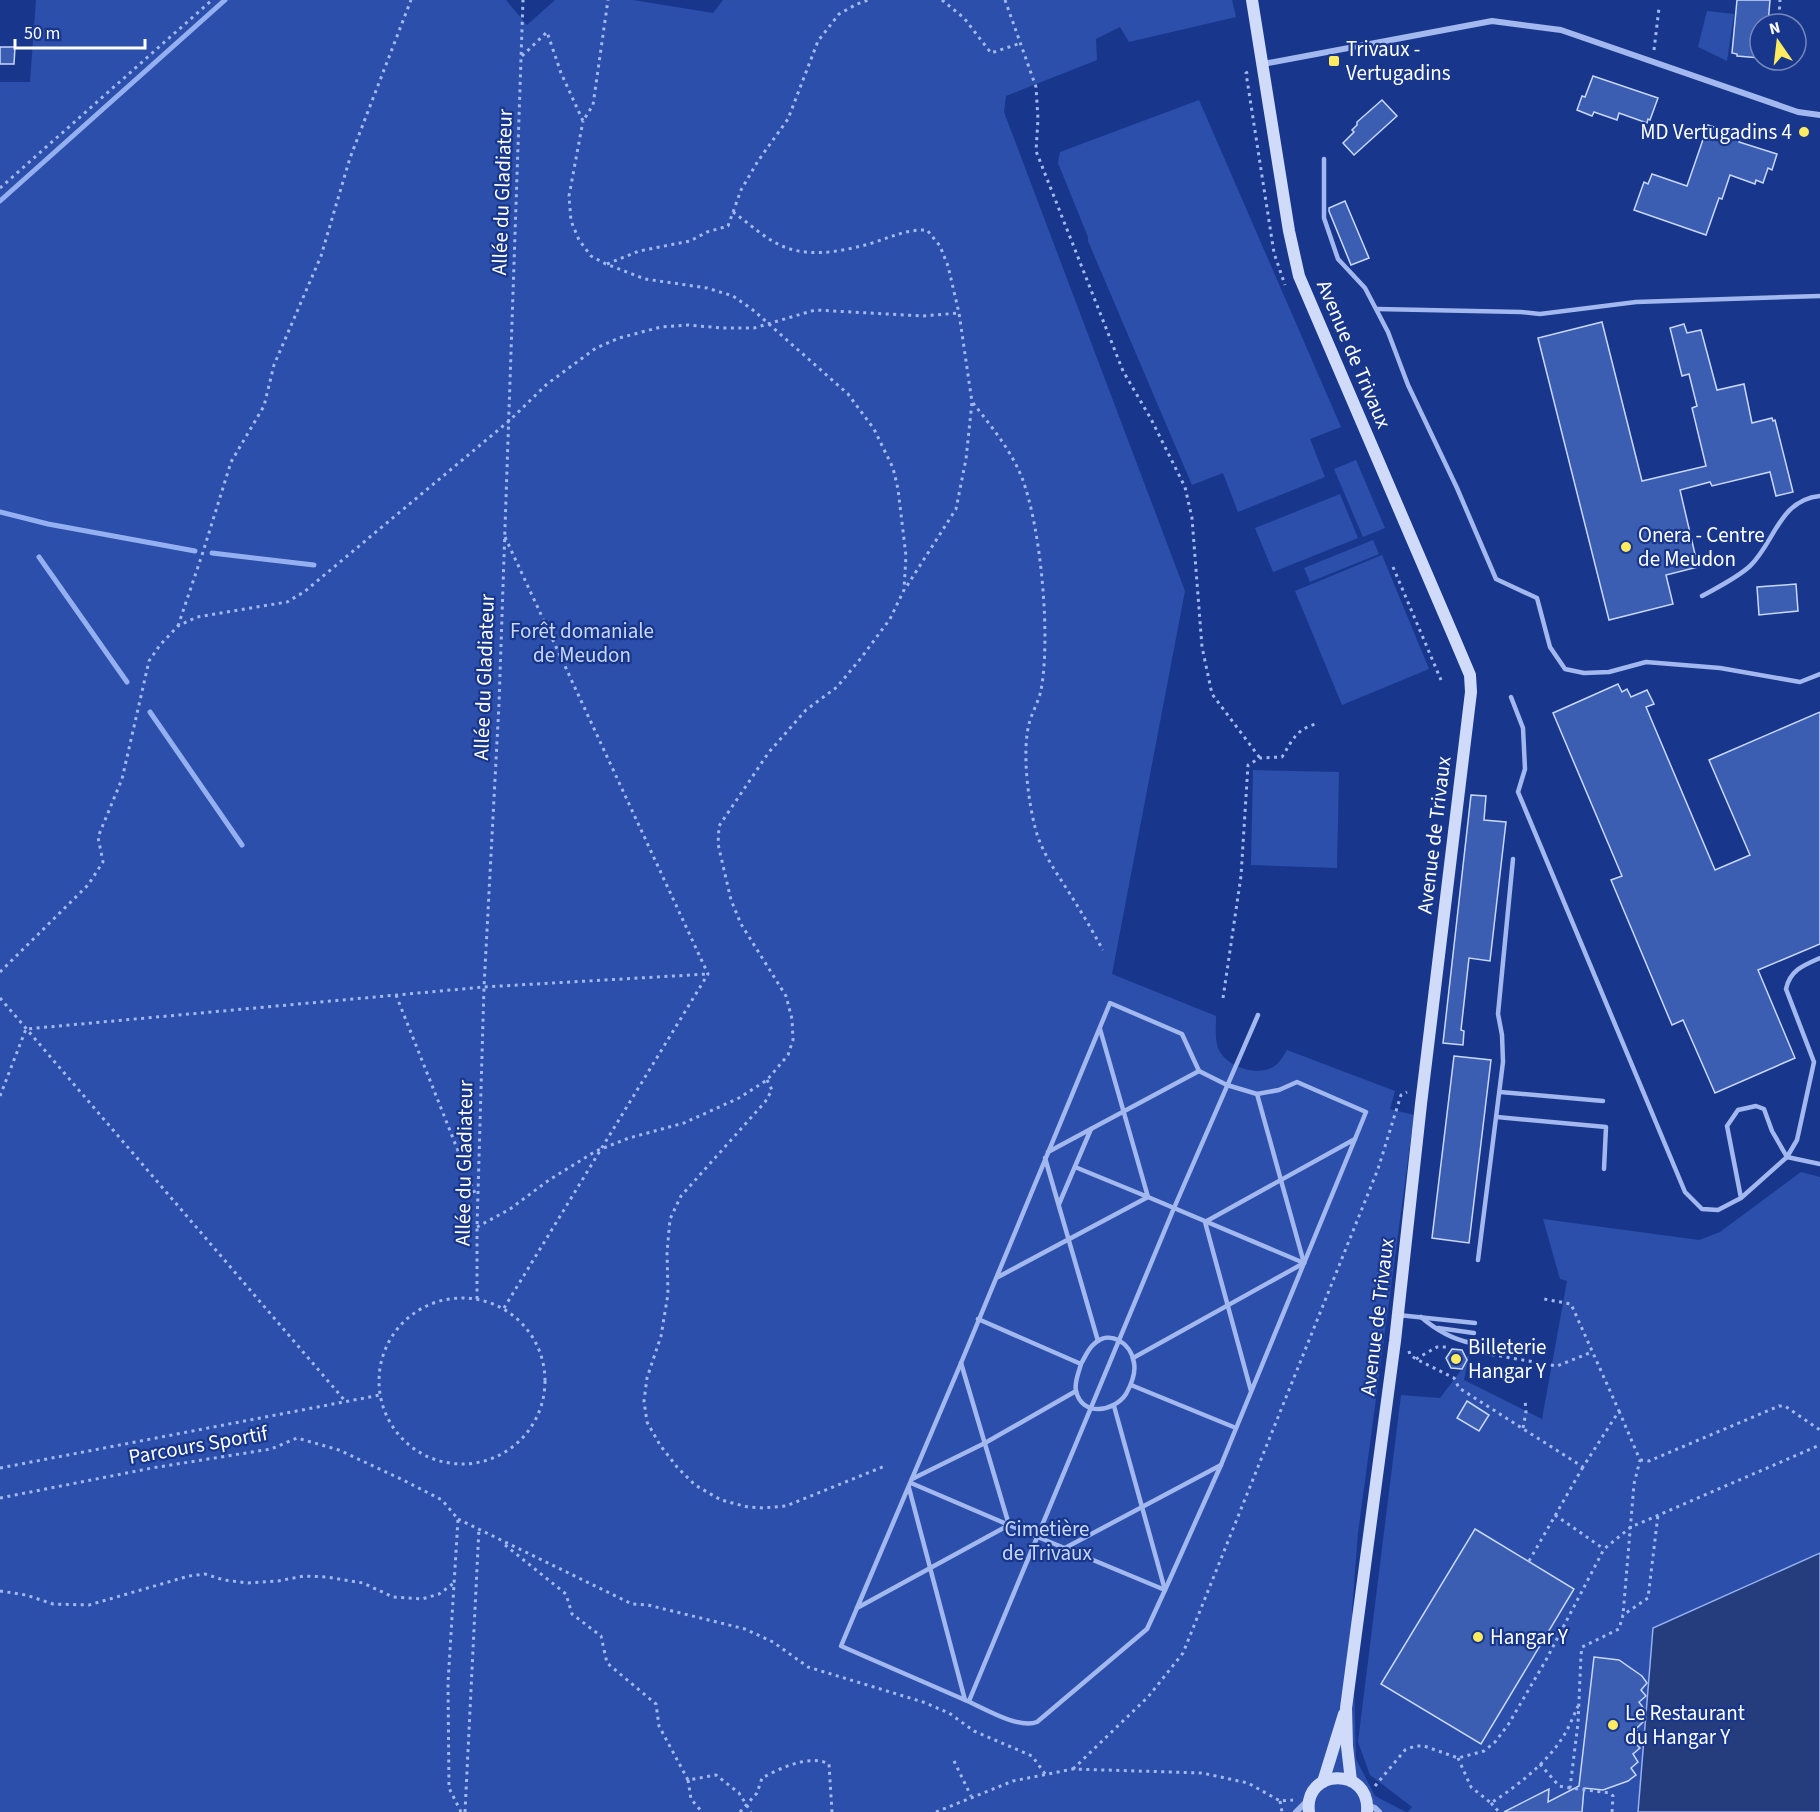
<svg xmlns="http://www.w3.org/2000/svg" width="1820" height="1812" viewBox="0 0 1820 1812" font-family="'Source Sans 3',sans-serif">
	<rect width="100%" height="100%" fill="#18378c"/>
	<!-- green -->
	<g fill="#2b4faa">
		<path d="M36,0H506L527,25L555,0H633L713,13L723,0H1232L1236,17L1129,42L1120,27L1096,39L1097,60L1006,96L1004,112L1185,591L1112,974L1216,1016C1216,1025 1215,1036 1217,1044C1221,1066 1259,1079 1276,1065C1280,1062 1284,1055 1287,1050L1395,1091L1390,1109L1414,1115L1358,1533L1352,1610L1356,1759L1375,1796L1406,1812H0V82H30Z"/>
		<path d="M1707,11L1734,14L1727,61L1698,47Z"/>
		<path d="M1199,100L1341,427L1310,439L1325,477L1238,512L1223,473L1192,485L1088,241V237L1058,163L1060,152Z"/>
		<path d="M1356,460L1385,528L1363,537L1334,469Z"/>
		<path d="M1340,494L1358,538L1273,572L1255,528Z"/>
		<path d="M1373,540L1379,554L1310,582L1304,568Z"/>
		<path d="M1382,555L1429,669L1342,705L1295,591Z"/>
		<path d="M1253,770L1339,772L1337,868L1251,865Z"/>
		<path d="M1801,1172L1820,1177V1553L1653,1628L1638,1812H1408L1412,1807L1370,1775L1358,1742L1401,1395L1440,1398L1462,1369L1470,1351L1464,1380L1542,1419L1567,1281L1560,1279L1543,1219L1699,1240L1720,1232Z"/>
	</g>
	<!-- water -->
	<path fill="#253d7d" stroke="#95b0f1" stroke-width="1.5" d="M1820,1553V1812H1638L1653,1628Z"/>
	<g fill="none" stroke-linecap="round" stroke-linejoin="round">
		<!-- stream -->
		<g stroke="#95b0f1" stroke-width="5">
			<path d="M0,201L225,0"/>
			<path d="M0,512L48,524L195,551"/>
			<path d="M212,553L314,565"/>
			<path d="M39,557L127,682"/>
			<path d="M150,712L242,845"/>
		</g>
	</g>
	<!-- building -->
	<g fill="#3c5eb2" stroke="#c8d7fa" stroke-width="1.5">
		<path d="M1737,0H1770L1768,24H1760V58L1737,56V54L1732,53Z"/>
		<path d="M0,47H15L14,64H0Z"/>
		<path d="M1593,76L1658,98L1650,120L1648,119L1647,123L1619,113L1617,120L1594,112L1592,116L1577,110L1582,96L1585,97Z"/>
		<path d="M1382,100L1397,116L1354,155L1343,143L1354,132L1352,130L1357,125V122Z"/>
		<path d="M1708,125L1741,136L1739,142L1777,154L1772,170L1768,168L1763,183L1756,180L1755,184L1730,175L1722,199L1719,198L1706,235L1634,210L1644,182L1648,184L1652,174L1687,186Z"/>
		<path d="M1345,201L1369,258L1351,265L1329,211V208Z"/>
		<path d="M1602,322L1642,481L1706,466L1692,408L1697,406L1689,374L1682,376L1670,328L1684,324L1687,333L1701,330L1717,390L1744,384L1752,423L1772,418L1773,421L1775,420L1793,492L1776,496L1770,472L1712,486L1710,482L1680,490L1698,567L1666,575L1673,604L1609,620L1538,338Z"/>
		<path d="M1796,584L1798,611L1759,615L1757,587Z"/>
		<path d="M1618,684L1622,692L1627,689L1631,697L1647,690L1654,704L1646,707L1715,870L1750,855L1709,760L1820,712V944L1758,970L1795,1058L1715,1093L1683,1020L1672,1025L1611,880L1622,876L1553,713Z"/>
		<path d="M1471,795L1486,796L1484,820L1506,822L1490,961L1469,958L1461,1030L1464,1031L1463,1045L1443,1043Z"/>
		<path d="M1454,1056L1491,1060L1469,1243L1432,1238Z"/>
		<path d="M1452,1349L1462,1350L1467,1360L1462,1369L1451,1368L1446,1358Z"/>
		<path d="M1467,1401L1489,1415L1479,1431L1457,1418Z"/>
		<path d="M1475,1529L1574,1589L1481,1744L1381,1684Z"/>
		<path d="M1594,1657L1619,1660L1642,1676L1647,1683L1641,1690L1646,1696L1639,1702L1644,1709L1637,1715L1643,1722L1636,1729L1640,1736L1634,1742L1640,1748L1633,1754L1638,1762L1631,1768L1636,1775L1628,1781L1603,1790L1584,1788L1582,1812H1504L1549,1789L1548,1802L1579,1786Z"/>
	</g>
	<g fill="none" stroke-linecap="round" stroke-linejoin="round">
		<!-- path -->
		<g stroke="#a2b8ee" stroke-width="3" stroke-dasharray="3 4.5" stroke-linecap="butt">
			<path d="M942,0L964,18L991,53L1021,43"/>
			<path d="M1005,0L1036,87L1038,119L1036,151L1123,371L1151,419L1185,487L1192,518L1202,647L1212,694L1260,758"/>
			<path d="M1779,17L1780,0"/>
			<path d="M1654,50L1659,8"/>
			<path d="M522,56L547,32L561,73L583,121L593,105L608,0"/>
			<path d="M1248,72L1246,73L1274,253L1285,285"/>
			<path d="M0,188L212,0"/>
			<path d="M733,212C750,224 767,241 787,248C813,257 843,251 869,244C889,238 906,229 927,230L940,246L948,266L959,313L972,402L966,459L956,509L905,589"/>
			<path d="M607,264L639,251L690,241L707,232L728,226L741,190L758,161L788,119L818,41L839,14L857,4L868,0"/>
			<path d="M973,403C991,426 1011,450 1022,478C1041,527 1051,638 1041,690C1039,701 1032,712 1029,724C1022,751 1028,800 1035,827C1042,856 1063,881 1078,907C1087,921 1095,936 1103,950"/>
			<path d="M1393,567L1441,680"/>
			<path d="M178,626L203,552L231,462L264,406L274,365L321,256L350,158L411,0"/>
			<path d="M0,972L88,885L103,862L98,837L122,779L149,661L160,645L178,626L197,617L287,602L304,592L509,421L547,384L596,348L619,338L661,327L688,325L722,328H754L815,310L923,316L959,313"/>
			<path d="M396,995L476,1196"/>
			<path d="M0,998L346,1402"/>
			<path d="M1223,998L1241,876L1248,765L1260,758L1282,757C1292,741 1296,729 1316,724"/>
			<path d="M767,1080L772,1090L765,1102L681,1196L670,1219L667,1252L668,1294L661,1336L647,1378L644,1401L647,1422L660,1445L677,1467L695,1485L721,1500L748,1507L763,1508L786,1506L885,1466"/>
			<path d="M0,1096L26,1029L484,987L708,974"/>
			<path d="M477,1227L510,1209L549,1180L596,1151L629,1138L684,1123L739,1098L767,1080L788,1055L793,1040L792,1019L786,996L741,924L731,900L718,844L719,826L769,752L806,710L837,687L861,658L890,619L904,590L906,556L898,489L893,468L874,429L848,394L753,310L733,296L707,288L645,279L606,264L591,256L579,240L571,221L569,196L583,121"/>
			<circle cx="462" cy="1381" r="83"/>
			<path d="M477,1299V1227L484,987L499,704L523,0"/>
			<path d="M504,1308L708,974L505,537"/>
			<path d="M1409,1351L1410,1355L1416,1359L1454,1378L1459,1388L1583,1467L1619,1411L1571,1304L1544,1299"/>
			<path d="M1477,1352L1557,1366L1592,1352"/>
			<path d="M1416,1359L1437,1347H1447"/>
			<path d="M1619,1411L1640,1460L1634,1484L1623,1615"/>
			<path d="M1523,1428L1526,1412L1525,1399"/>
			<path d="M1640,1460L1649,1461L1779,1406H1785L1820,1430"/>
			<path d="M0,1468L380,1395"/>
			<path d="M0,1498L152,1468L271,1449L297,1438L339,1450L403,1480L442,1500L458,1519L448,1683L449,1788L461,1812"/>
			<path d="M1555,1515L1604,1549"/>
			<path d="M458,1519L632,1604L648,1605L745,1629L773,1642L808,1667L923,1702L949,1713L974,1731L1032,1756L1046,1775"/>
			<path d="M505,1545L566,1594L572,1614L601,1636L607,1663L656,1704L659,1726L688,1780L716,1775L739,1793L751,1812"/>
			<path d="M1529,1561L1583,1467"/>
			<path d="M0,1591L26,1595L53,1604L89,1605L189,1576L205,1574L224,1580L248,1583L278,1581L304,1576L327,1577L363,1583L393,1597L422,1599L439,1594L454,1583"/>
			<path d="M1458,1758L1471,1787L1491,1803C1517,1786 1544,1765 1561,1740C1568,1730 1573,1717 1578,1706"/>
			<path d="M954,1761L971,1796"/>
			<path d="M1540,1764L1559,1786L1570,1788"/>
			<path d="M1073,1769L1148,1697L1183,1653L1378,1169L1401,1095L1407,1092"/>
			<path d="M688,1780L691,1799L702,1812"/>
			<path d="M1375,1786L1405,1750L1415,1746H1424L1458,1758L1484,1751L1495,1742L1508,1725L1546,1660L1604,1549L1631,1527L1820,1445"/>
			<path d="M1280,1801L1282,1812"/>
			<path d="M1491,1803L1499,1812"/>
			<path d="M465,1812L479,1528"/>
			<path d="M740,1812L757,1793L762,1778C781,1768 809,1754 829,1764L832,1812"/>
			<path d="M936,1812L1013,1781L1073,1769L1202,1773L1248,1783L1280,1801L1293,1800"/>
			<path d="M1612,1812L1613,1796L1610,1793L1570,1788L1578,1723L1581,1655L1582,1647L1619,1629L1623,1615L1648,1598L1658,1515"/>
		</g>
		<!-- service -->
		<g stroke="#a2b8ee" stroke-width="4.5">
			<path d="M1324,159V218L1338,259L1365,288L1388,332L1408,385L1457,488L1496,579L1537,598L1550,647L1565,669L1584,673L1609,672L1646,662L1720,668L1800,682L1820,674"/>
			<path d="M1377,309L1521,312L1540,314L1636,302L1820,296"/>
			<path d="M1702,596C1718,587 1737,578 1750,566C1775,542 1779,500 1820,496"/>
			<path d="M1511,697L1523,728L1525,769L1518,792L1685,1192L1702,1209L1718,1210L1741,1198L1787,1157L1772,1131L1764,1109L1756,1106L1738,1110L1727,1126L1741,1198"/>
			<path d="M1820,958C1804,965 1790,970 1786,989L1814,1062L1797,1140L1787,1157L1820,1164"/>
			<path d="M1199,1071L1182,1034L1110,1003L961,1363L857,1608L1009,1525L1165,1590L1221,1465L1355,1139L1205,1222L1251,1391"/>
			<path d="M1500,1092L1603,1101"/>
			<path d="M1257,1094L1279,1090L1297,1082L1366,1112L1355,1139"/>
			<path d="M1497,1117L1606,1127L1604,1169"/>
			<path d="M1048,1152L1199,1071L1227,1085L1257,1094L1304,1263"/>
			<path d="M1045,1158L1098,1341"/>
			<path d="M1075,1167L1148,1197L1100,1029"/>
			<path d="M1059,1204L1091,1129"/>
			<path d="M1478,1260L1503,1062L1502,1035L1498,1014L1513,859"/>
			<path d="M998,1277L1148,1197L1304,1263"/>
			<path d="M1398,1315L1475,1323"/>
			<path d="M1421,1317C1436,1330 1452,1339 1471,1343"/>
			<path d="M978,1319L1081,1364C1085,1357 1088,1349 1094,1344C1110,1329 1131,1343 1134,1363C1136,1373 1131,1385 1126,1394C1114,1412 1082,1417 1076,1391C1074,1382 1079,1372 1081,1364"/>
			<path d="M1438,1328L1474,1333"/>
			<path d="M1133,1358L1304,1263"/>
			<path d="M961,1363L1009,1525"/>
			<path d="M1131,1385L1236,1428"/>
			<path d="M912,1479L985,1443L1076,1391"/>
			<path d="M911,1483L1009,1525"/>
			<path d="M909,1488L965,1700C984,1708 1017,1729 1037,1722L1147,1629L1165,1590L1114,1406"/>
			<path d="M1065,1548L1221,1465"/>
			<path d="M857,1608L841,1646L965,1700"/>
			<path d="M969,1701L1174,1208L1258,1015"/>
		</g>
		<!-- minor -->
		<g stroke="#a2b8ee" stroke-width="6">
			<path d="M1263,64L1492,21L1561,30L1798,112L1820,115"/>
			<path d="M1367,1805L1375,1808L1379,1812"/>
			<path d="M1296,1812L1309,1799"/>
		</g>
		<!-- secondary -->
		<g stroke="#d0dbfa" stroke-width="12">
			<path d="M1252,0L1289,231L1299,276L1453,635L1470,675L1471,692L1421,1104L1395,1341L1346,1708L1347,1746L1351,1781"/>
			<path d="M1323,1782L1344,1714"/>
			<path d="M1309,1812C1303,1768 1371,1766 1367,1812"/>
		</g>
	</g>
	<!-- markers -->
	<g fill="#ffeb60" stroke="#18378c" stroke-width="2">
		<rect x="1328" y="55" width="12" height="12" rx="3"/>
		<circle cx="1804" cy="132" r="6"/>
		<circle cx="1626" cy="547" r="6"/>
		<circle cx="1456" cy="1359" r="6"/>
		<circle cx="1478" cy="1637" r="6"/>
		<circle cx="1613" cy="1725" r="6"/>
	</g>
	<g text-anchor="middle" stroke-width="4.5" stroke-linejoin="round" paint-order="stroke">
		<!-- poi labels -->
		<g font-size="21" fill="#fff" stroke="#18378c" text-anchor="start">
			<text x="1346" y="56">Trivaux -<tspan x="1346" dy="24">Vertugadins</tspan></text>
			<text x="1792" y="139" text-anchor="end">MD Vertugadins 4</text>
			<text x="1638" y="542">Onera - Centre<tspan x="1638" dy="24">de Meudon</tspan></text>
			<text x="1468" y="1354">Billeterie<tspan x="1468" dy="24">Hangar Y</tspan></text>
			<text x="1490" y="1644">Hangar Y</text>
			<text x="1625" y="1720">Le Restaurant<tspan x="1625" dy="24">du Hangar Y</tspan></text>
		</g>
		<!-- street labels -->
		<g font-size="21" fill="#fff" stroke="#18378c">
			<text transform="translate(502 192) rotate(-88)" y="7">Allée du Gladiateur</text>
			<text transform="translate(1354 354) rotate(67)" y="7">Avenue de Trivaux</text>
			<text transform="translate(484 677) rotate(-88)" y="7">Allée du Gladiateur</text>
			<text transform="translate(1434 835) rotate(-83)" y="7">Avenue de Trivaux</text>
			<text transform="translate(464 1163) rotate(-89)" y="7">Allée du Gladiateur</text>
			<text transform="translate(1377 1317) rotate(-83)" y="7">Avenue de Trivaux</text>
			<text transform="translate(198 1445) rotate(-10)" y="7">Parcours Sportif</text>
		</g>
		<!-- park labels -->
		<g font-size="21" fill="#c8d7fa" stroke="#18378c">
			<text x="582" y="638">Forêt domaniale<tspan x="582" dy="24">de Meudon</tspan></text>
			<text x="1047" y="1536">Cimetière<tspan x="1047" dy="24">de Trivaux</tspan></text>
		</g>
	</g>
	<!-- north arrow -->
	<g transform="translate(1778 42) rotate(346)"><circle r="28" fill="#18378c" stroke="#7487ba" stroke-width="1.5"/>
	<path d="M0-4.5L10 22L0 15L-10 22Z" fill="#ffeb60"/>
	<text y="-9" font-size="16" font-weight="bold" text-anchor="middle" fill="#ffffff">N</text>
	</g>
	<!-- scale -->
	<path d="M15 39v9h130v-9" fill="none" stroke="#ffffff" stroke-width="3"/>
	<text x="24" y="39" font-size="18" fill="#ffffff" stroke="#18378c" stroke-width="4.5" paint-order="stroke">50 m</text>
</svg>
